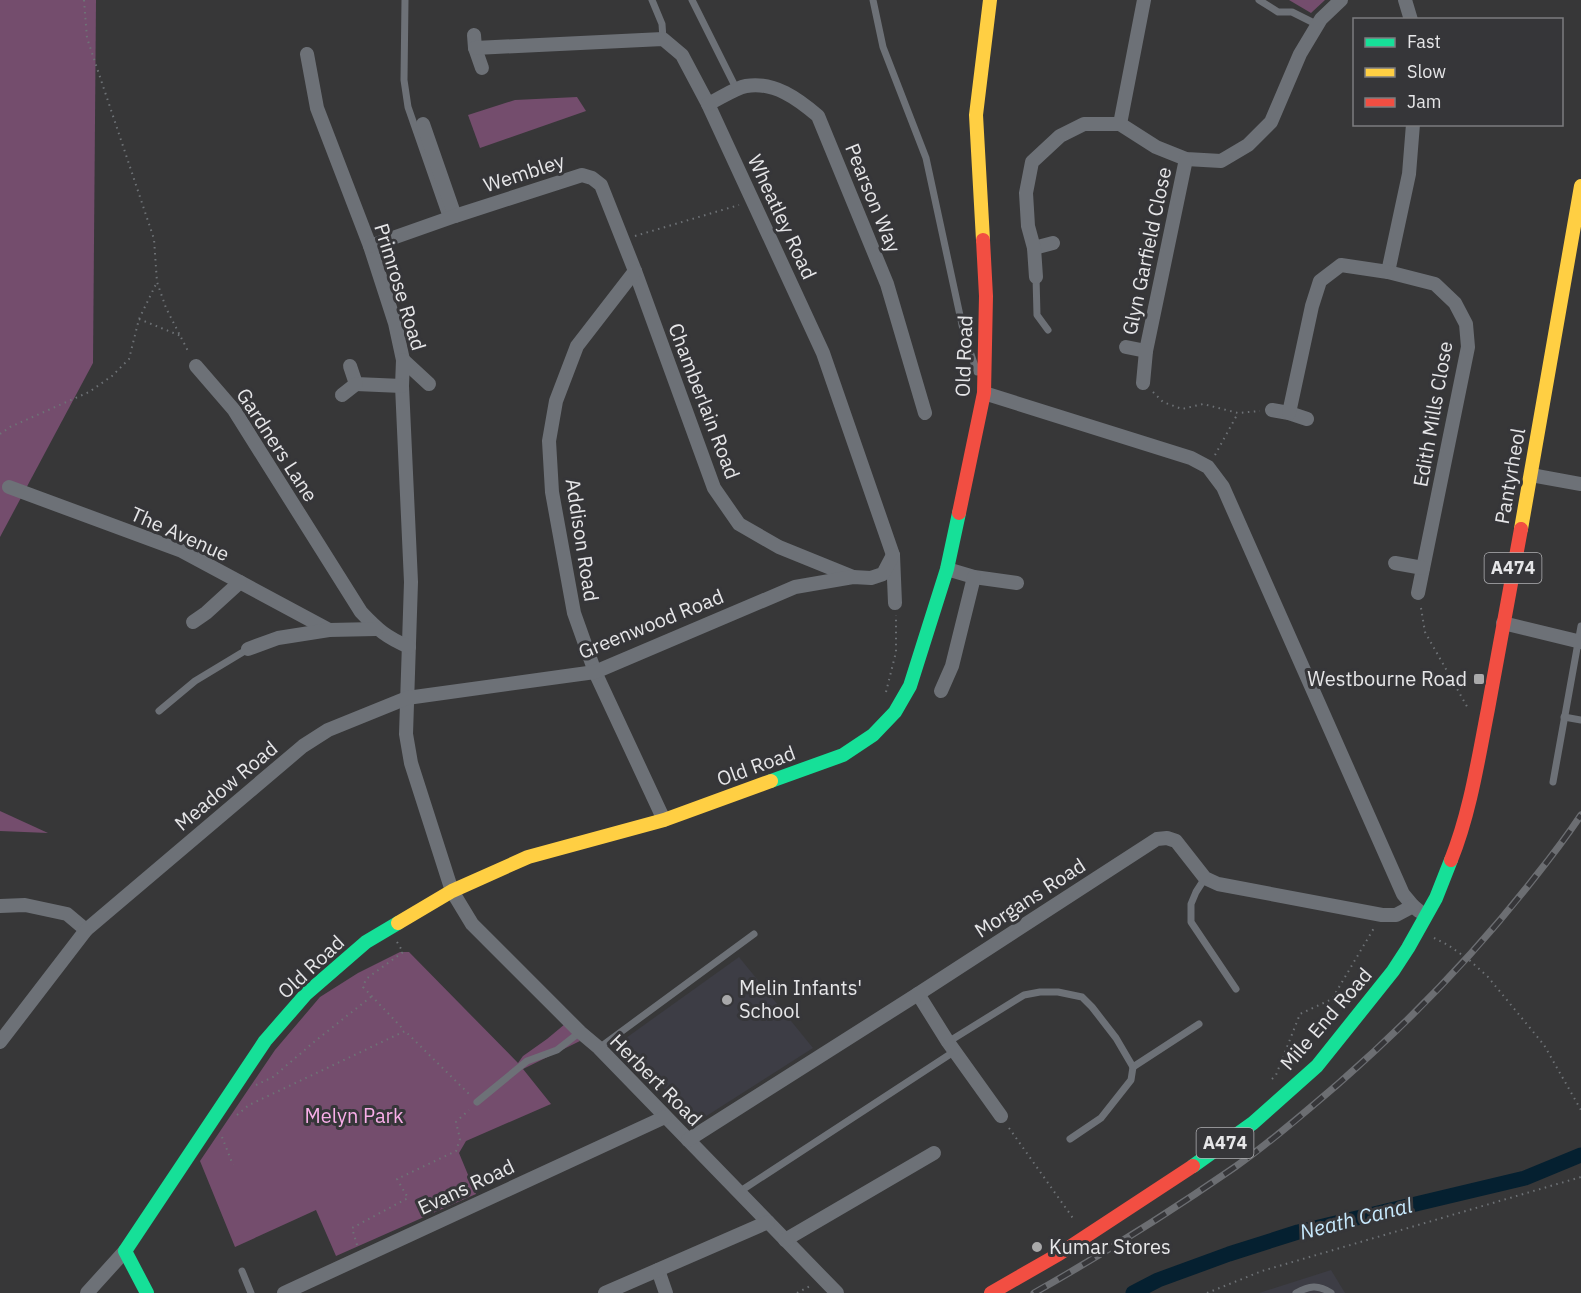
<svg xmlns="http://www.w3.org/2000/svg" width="1581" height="1293" viewBox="0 0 1581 1293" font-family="'IBM Plex Sans',sans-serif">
	<rect width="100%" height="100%" fill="#373738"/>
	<!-- built -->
	<g fill="#3d3d45">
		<path d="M739,957L813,1048L697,1122L619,1043Z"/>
		<path d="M1331,1270L1345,1293H1259Z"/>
	</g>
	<!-- green -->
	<g fill="#744d6d">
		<path d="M0,0H96L93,363L0,537Z"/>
		<path d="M1289,0H1325L1311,13Z"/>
		<path d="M577,97L586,111L480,148L468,115L515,100Z"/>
		<path d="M0,811L48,833L0,831Z"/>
		<path d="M400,952H409L518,1063L523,1056L547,1039L565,1024L580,1041L523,1069L551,1104L466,1141L459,1153L476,1194L336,1256L316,1210L235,1247L200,1161L275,1050L320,997L358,973Z"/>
	</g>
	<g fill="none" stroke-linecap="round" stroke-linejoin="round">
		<!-- canal -->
		<path stroke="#052030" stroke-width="15" d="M1133,1293L1158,1280L1229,1254L1298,1232L1525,1178L1581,1155"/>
		<!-- path -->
		<g stroke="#6e7276" stroke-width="2" stroke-dasharray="1.5 4.5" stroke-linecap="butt">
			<path d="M84,0L87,38L154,239L157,282L166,308L189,353"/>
			<path d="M635,236L739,205"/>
			<path d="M139,319L181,336"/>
			<path d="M1153,392L1163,402L1182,409L1203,404L1238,413L1260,411"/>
			<path d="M0,434L10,427L89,392L112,376L129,359L139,319L157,282"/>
			<path d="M1215,455L1238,413"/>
			<path d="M1421,608L1425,632L1469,710"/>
			<path d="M886,692L896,652V615"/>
			<path d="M1434,938L1448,945L1468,959L1488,977L1544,1045L1581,1110"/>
			<path d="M397,942L403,952L366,979L363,987L404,1030"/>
			<path d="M1272,1079L1276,1075L1300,1014L1332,999L1374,928"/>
			<path d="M256,1085L273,1077L314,1042L372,996"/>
			<path d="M237,1115L249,1105L405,1031L470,1095"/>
			<path d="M1009,1128L1075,1221"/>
			<path d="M222,1137L233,1165"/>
			<path d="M357,1245L352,1228L408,1198L397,1179L456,1151L460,1139L456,1122L469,1110"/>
			<path d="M797,1293L810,1286"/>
			<path d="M1207,1293L1262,1271L1581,1177"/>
		</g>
		<!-- lane -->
		<g stroke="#6d7177" stroke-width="7">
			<path d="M405,0L404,80L408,107L447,219"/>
			<path d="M652,0L662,24L663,39"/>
			<path d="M692,0L737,90"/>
			<path d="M873,0L883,47L926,158L964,334L977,372"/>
			<path d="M1259,0L1278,12H1292L1318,25"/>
			<path d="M1036,277L1037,315L1048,330"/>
			<path d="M159,711L195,681L248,649"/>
			<path d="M1564,717L1581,720"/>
			<path d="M1553,782L1581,626"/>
			<path d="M1205,878L1196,892L1191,904V922L1236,989"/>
			<path d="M948,1042L1024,995L1040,992H1058L1082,997L1092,1007L1116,1038L1133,1067L1199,1024"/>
			<path d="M599,1048L754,934"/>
			<path d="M477,1102L527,1061L557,1050L580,1032"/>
			<path d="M1070,1139L1101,1118L1131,1080L1133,1067"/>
			<path d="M739,1192L955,1051"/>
			<path d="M242,1271L251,1293"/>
			<path d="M1296,1293C1309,1286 1318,1284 1331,1293"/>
		</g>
		<!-- street -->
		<g stroke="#6d7177" stroke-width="14">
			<path d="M1405,0L1411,20"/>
			<path d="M474,35L475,48L482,68"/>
			<path d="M475,48L663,39L682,55L708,104L823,353L893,555L895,603"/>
			<path d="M307,54L317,108L370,246L395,323L403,360L402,386L411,582L406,734L411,763L452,891L472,924L580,1032L599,1048L837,1293"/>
			<path d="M708,104C719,99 735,88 746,86C774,81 798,99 818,116L887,284L925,413"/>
			<path d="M423,124L455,216"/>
			<path d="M1120,124L1144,0"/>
			<path d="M370,246L455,216L582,175L592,178L601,185L635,271L714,488L739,524L779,547L853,577"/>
			<path d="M1034,248L1053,243"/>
			<path d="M635,271L577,346L556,401L549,441L552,492L574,613L595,672L664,820"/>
			<path d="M1388,272L1409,174L1413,124"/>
			<path d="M1036,277L1034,248L1028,226L1026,193L1032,162L1060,136L1084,124H1120L1156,147L1186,159L1221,161L1248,145L1271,122L1300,54L1321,19L1341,0"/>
			<path d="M1126,347L1146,351"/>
			<path d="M403,360L429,384"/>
			<path d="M196,366L234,410L361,612C378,630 386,637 409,647"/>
			<path d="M350,366L356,384L402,386"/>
			<path d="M1143,383L1146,351L1186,159"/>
			<path d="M984,393L1191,458L1208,467L1223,487L1403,894L1413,906L1419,911"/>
			<path d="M342,395L356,384"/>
			<path d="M1272,410L1289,413L1307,419"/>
			<path d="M1289,413L1312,306L1320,281L1341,265L1388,272L1435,284L1455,303L1466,324L1468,347L1418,593"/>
			<path d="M1531,475L1581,484"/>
			<path d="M9,487L182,551L329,630"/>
			<path d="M1395,563L1423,568"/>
			<path d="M947,569L974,577L1017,583"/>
			<path d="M193,622L206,613L240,582"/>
			<path d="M1503,623L1581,642"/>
			<path d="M248,649L278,638L329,630L376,629"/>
			<path d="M941,691L952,666L974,577"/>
			<path d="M0,906L25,905L67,914L86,930"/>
			<path d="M918,994L948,1042L1001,1116"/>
			<path d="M0,1042L86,930L303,746L328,730L407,698L595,672L795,587L853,577L871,578L883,574L893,555"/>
			<path d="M688,1140L918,994L1157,839L1167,838L1176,841L1205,878L1218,884L1382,915H1396L1413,906"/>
			<path d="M785,1240L934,1153"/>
			<path d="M658,1270L666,1293"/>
			<path d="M87,1293L125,1251"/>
			<path d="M284,1293L665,1117"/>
			<path d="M605,1293L768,1222"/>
		</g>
		<!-- fast -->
		<g stroke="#16e098" stroke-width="14">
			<path d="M771,781L843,755L873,735L895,712L910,686L947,569L959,513"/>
			<path d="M1193,1166L1253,1123L1317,1066L1393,971L1408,948L1436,898L1451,860"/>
			<path d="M147,1293L125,1251L265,1041L306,994L366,942L398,923"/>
		</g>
		<!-- slow -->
		<g stroke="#ffcf43" stroke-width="14">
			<path d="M983,240L976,115L990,0"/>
			<path d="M1521,529L1581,186"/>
			<path d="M398,923L452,891L528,857L664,820L771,781"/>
		</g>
		<!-- jam -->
		<g stroke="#f24e42" stroke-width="14">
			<path d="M959,513L984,393L986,296L983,240"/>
			<path d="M1451,860C1470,813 1478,760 1488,709C1499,649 1510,589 1521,529"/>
			<path d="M991,1293L1059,1254L1193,1166"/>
		</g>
		<defs>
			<path id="rail" d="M1034,1293C1103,1254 1170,1212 1235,1167C1271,1142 1304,1113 1338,1084C1410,1021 1476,953 1535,877C1551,857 1567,836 1581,815"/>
		</defs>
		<!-- rail casing -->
		<use href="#rail" stroke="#6c6e72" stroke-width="7"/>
		<!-- rail -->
		<use href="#rail" stroke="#363639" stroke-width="4.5" stroke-dasharray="14" stroke-linecap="butt"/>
	</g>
	<!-- markers -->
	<g fill="#a9a9aa" stroke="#363639" stroke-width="2">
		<rect x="1473" y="673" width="12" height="12" rx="3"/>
		<circle cx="727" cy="1000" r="6"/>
		<circle cx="1037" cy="1247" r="6"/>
	</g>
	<g text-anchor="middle" stroke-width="6" stroke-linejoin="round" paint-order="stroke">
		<!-- shield labels -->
		<g fill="#363639" stroke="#b1b1b4" stroke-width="1.5">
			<rect x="1484.5" y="553" width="57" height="30" rx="4.5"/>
			<rect x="1196.5" y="1128" width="57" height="30" rx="4.5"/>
		</g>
		<g font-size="18" font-weight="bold" fill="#e6e6e8">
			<text x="1513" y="574">A474</text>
			<text x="1225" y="1149">A474</text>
		</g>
		<!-- street labels -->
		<g font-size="20" fill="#e6e6e8" stroke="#363639">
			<text transform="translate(524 173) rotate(-18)" y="7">Wembley</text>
			<text transform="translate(873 198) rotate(68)" y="7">Pearson Way</text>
			<text transform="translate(782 217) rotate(65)" y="7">Wheatley Road</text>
			<text transform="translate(1147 251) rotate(-78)" y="7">Glyn Garfield Close</text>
			<text transform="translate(400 287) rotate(73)" y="7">Primrose Road</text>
			<text transform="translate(964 356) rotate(-88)" y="7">Old Road</text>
			<text transform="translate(704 401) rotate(69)" y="7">Chamberlain Road</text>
			<text transform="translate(1433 414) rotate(-80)" y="7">Edith Mills Close</text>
			<text transform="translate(277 445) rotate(57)" y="7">Gardners Lane</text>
			<text transform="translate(1510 476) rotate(-80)" y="7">Pantyrheol</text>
			<text transform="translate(180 534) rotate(24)" y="7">The Avenue</text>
			<text transform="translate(582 540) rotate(81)" y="7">Addison Road</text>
			<text transform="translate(651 624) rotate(-22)" y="7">Greenwood Road</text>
			<text transform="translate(756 766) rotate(-20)" y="7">Old Road</text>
			<text transform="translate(226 786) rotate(-40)" y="7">Meadow Road</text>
			<text transform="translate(1030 898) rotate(-33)" y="7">Morgans Road</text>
			<text transform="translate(311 967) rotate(-43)" y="7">Old Road</text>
			<text transform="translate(1326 1019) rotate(-49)" y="7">Mile End Road</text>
			<text transform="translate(656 1080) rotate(45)" y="7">Herbert Road</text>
			<text transform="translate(466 1187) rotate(-25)" y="7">Evans Road</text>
		</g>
		<!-- poi labels -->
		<g font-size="20" fill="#e6e6e8" stroke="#363639" text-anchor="start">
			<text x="1467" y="686" text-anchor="end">Westbourne Road</text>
			<text x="739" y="995">Melin Infants'<tspan x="739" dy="23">School</tspan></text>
			<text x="1049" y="1254">Kumar Stores</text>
		</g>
		<!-- park labels -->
		<g font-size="20" fill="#f8aee8" stroke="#363639">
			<text x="354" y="1123">Melyn Park</text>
		</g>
		<!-- water labels -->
		<g font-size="21" font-style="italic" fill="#c7e9fd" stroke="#363639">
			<text transform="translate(1356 1219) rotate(-14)" y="7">Neath Canal</text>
		</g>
	</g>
	<!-- legend -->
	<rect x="1353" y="18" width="210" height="108" fill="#363639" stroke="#7c7c7f" stroke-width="1.5"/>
	<rect x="1365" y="38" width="30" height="9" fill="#16e098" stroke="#7c7c7f" stroke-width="1.5"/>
	<text x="1407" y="48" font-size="18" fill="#e6e6e8">Fast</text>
	<rect x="1365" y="68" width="30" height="9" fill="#ffcf43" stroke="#7c7c7f" stroke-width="1.5"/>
	<text x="1407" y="78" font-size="18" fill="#e6e6e8">Slow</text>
	<rect x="1365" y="98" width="30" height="9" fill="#f24e42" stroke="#7c7c7f" stroke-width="1.5"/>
	<text x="1407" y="108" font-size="18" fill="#e6e6e8">Jam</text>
</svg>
